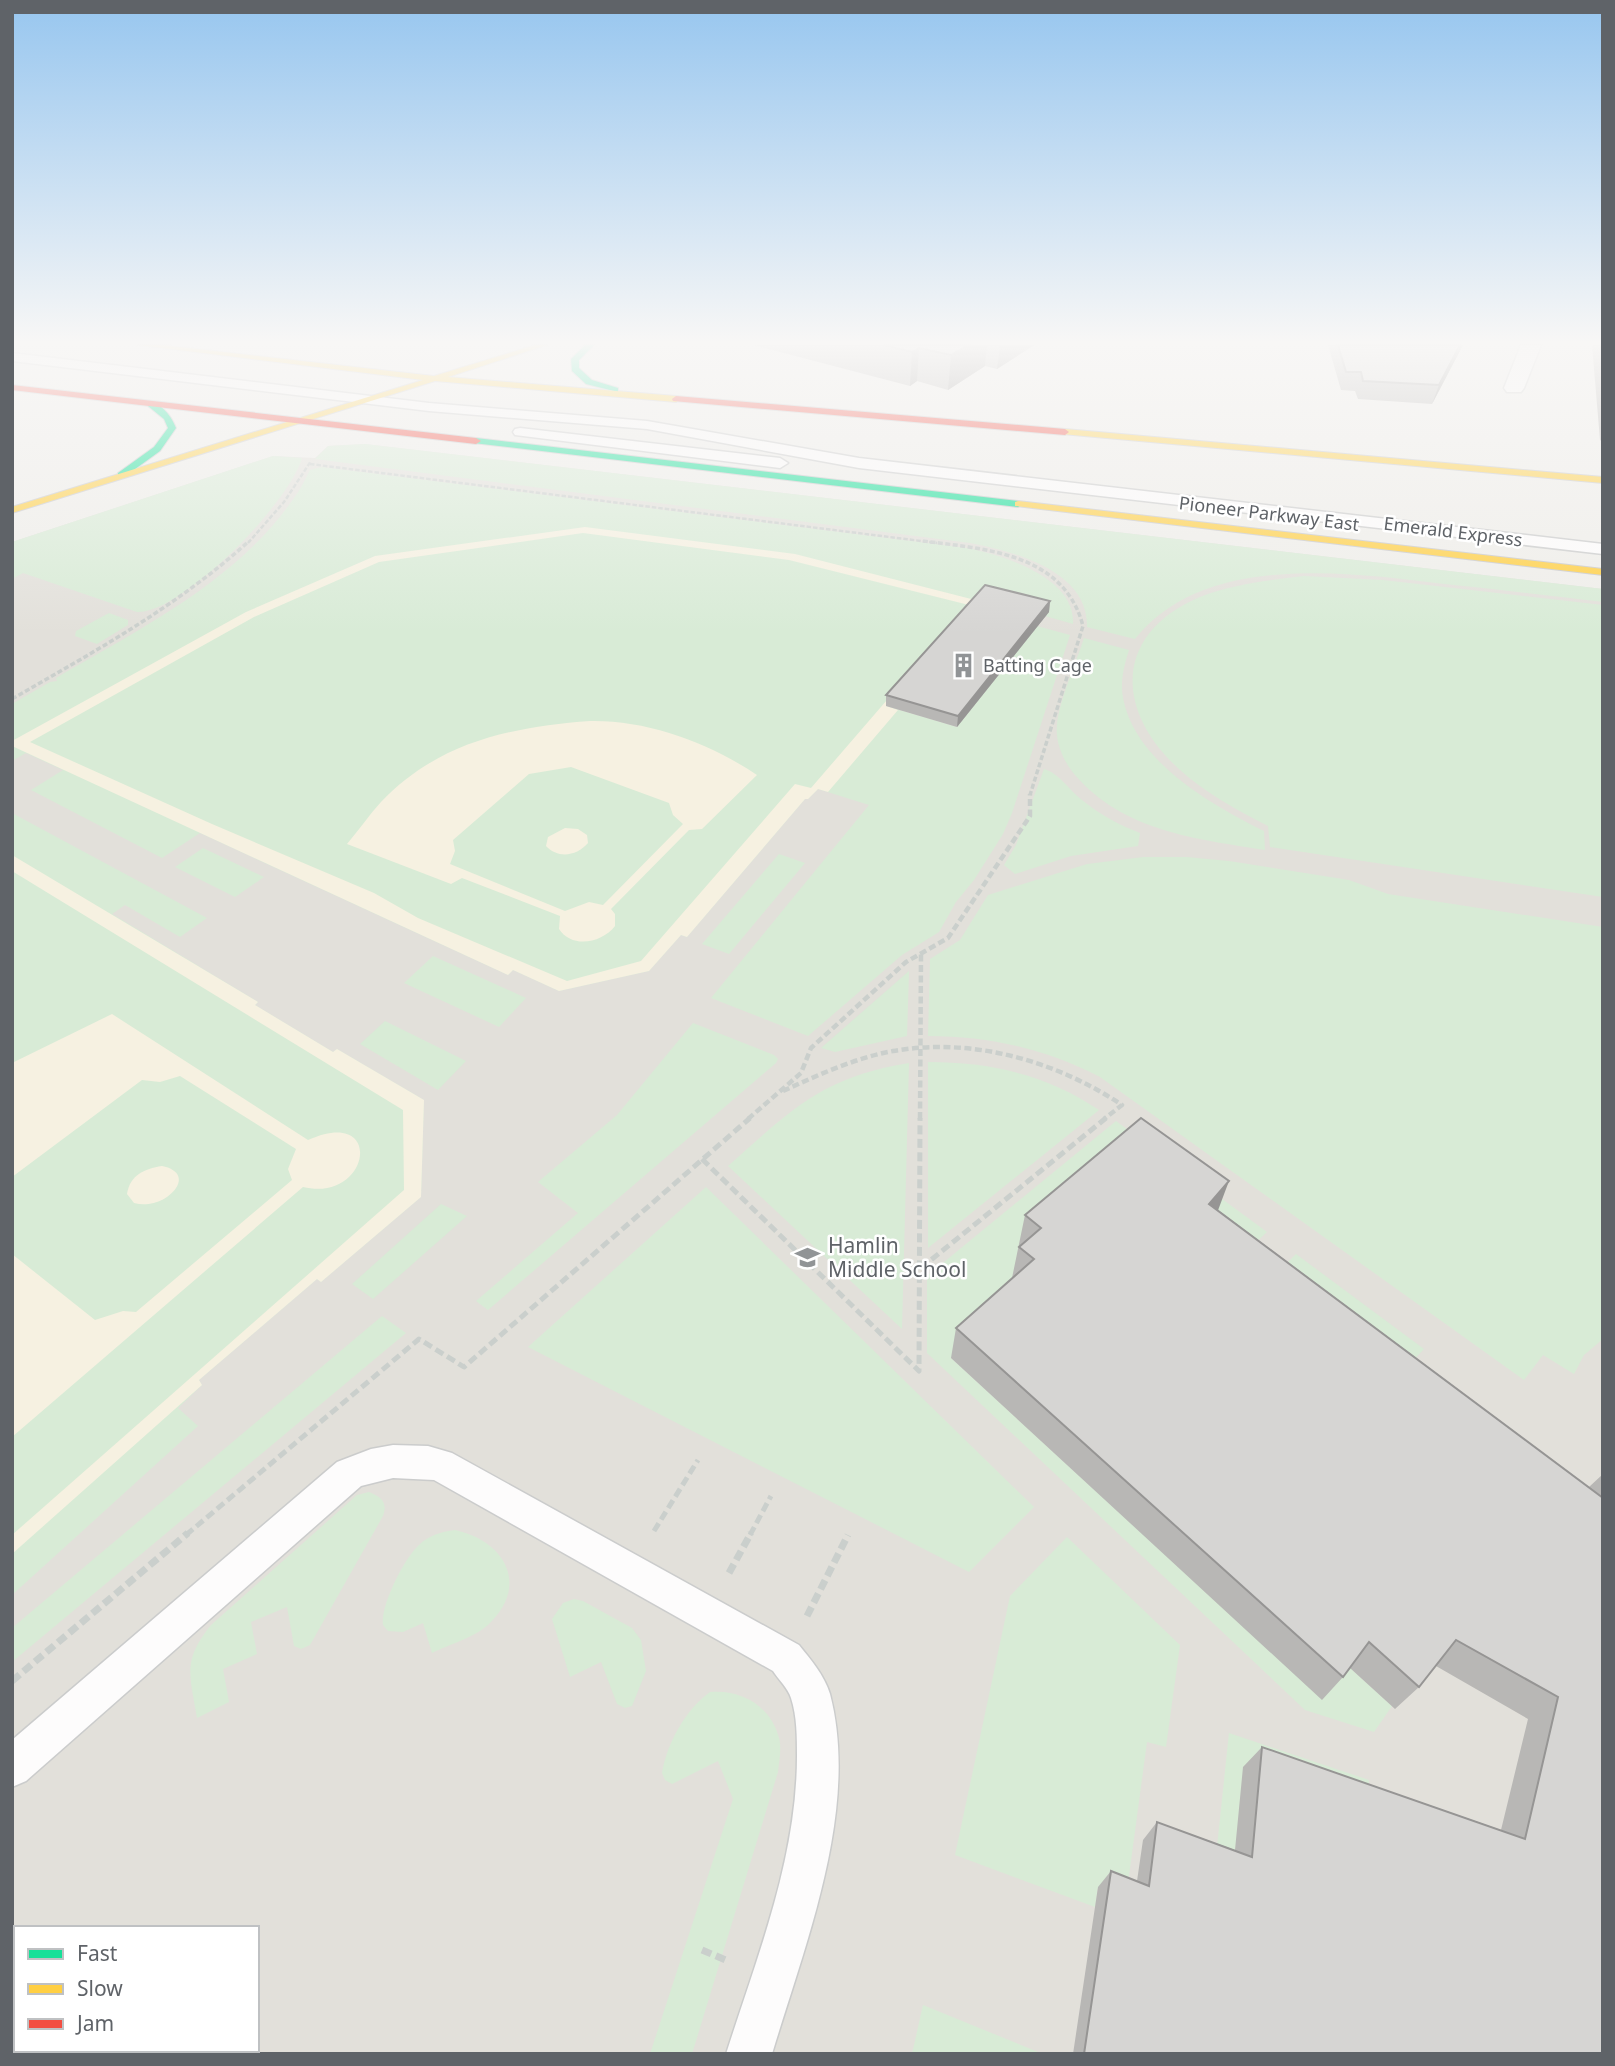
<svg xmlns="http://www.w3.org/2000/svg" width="1615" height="2066" viewBox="0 0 1615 2066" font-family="'Noto Sans',sans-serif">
	<rect width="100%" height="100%" fill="#efeeea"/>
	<!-- education -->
	<path fill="#e2e0da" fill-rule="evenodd" d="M365,444L1603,589V2054H12V542L273,456L315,458L328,446ZM16,1928H257V2050H16Z"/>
	<!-- green -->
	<g fill="#d8ebd6">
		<path d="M365,444L1603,589V602C1553,596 1503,590 1454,585C1354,573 1206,550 1135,639L1087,627C1089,571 1013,551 970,543L315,459L328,446Z"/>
		<path d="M273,456L302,458C290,502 182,614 137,612L23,573L12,579V542Z"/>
		<path d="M322,467L967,548C1002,555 1076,577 1073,624L1045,616L886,706L957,727L1037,626L1070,635L1012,813L1003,834L974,880L956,902L939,932L902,955L808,1036L711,998L869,805L818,789L808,799H805L687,937L681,935L649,971L559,991L513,970L508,975L200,833L162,858L31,790L63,770L26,753L12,761V704L50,682L57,681L56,678C140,629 237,581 294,498C301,489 305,479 310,470Z"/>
		<path d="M1304,576L1383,580L1603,605V897L1270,847L1268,826C1237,810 1205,793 1179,769C1114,710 1114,633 1200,597C1233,584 1270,580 1304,576Z"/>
		<path d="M109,613L128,620V625L97,644L75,636L76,631Z"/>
		<path d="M1084,638L1129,650C1124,666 1120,681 1123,698C1135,762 1212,805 1264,831L1265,850C1196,839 1123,831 1075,775C1064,762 1055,743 1057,725C1059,701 1076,663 1084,638Z"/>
		<path d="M1044,769C1059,773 1069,790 1082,800C1099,814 1119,825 1140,833L1138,846L1071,856L1015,874L1004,865L1016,845Z"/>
		<path d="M12,813L207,918L180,937L125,905L112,914L258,1002L255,1005L333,1052L337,1049L424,1100L421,1197L321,1282L317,1279L199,1380L202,1385L178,1408L198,1426L12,1595Z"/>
		<path d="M203,848L264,877L235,897L175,867Z"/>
		<path d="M779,854L805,863L729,954L702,944Z"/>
		<path d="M1143,857H1187L1229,861L1349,880L1388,894L1603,927V1339L1584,1355L1574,1374L1543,1355L1524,1380L1100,1077C1045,1049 990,1036 928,1036L930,959L960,940L988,895L1087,864Z"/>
		<path d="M433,956L526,998L499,1027L404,983Z"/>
		<path d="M909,971L907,1036L835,1052L821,1048Z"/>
		<path d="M385,1021L466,1061L438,1090L360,1044Z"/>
		<path d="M693,1023L774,1055L778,1059L776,1063L488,1310L476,1301L578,1213L538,1182L617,1115Z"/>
		<path d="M928,1062C991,1062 1047,1075 1099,1110L928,1248Z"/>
		<path d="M909,1063L902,1329L728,1166C791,1110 822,1077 909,1063Z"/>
		<path d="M1116,1121L1267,1232L1251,1247L1018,1246L1033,1259L1027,1290L951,1358L1322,1699L1347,1665L1392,1706L1374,1732L1305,1710L927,1353V1276Z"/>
		<path d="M706,1187L1034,1507L969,1572L528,1347Z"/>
		<path d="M441,1204L467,1216L373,1299L352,1284Z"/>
		<path d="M1296,1254L1424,1349L1410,1364L1283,1267Z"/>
		<path d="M382,1316L406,1333L12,1662V1628Z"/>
		<path d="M369,1492C381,1497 388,1502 383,1516L310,1645L301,1649L294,1646L287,1607L251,1622L257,1654L223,1669L229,1702L197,1718C190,1675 182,1661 211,1625L357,1495Z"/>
		<path d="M455,1530C502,1540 530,1582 491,1622C477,1637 450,1644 432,1653L423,1623L403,1632L388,1631L383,1625C380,1607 404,1558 419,1545C429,1535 441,1532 455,1530Z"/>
		<path d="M1067,1537L1180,1645L1166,1747L1147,1742L1126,1898L1098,1887L1095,1907L955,1855L1010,1596Z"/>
		<path d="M574,1599L583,1601L632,1628L641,1640L646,1671L632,1706L625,1708L617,1704L601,1662L570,1677L552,1619L563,1603Z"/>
		<path d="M710,1692C741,1689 771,1706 779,1738C782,1748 779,1761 778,1772L692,2054H650L733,1799L718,1761L672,1784L665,1780L662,1773C667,1743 686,1709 710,1692Z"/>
		<path d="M1229,1733L1369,1780L1367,1810L1233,1874L1215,1866Z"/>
		<path d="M923,2005L1043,2054H912Z"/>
	</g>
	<!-- sand -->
	<g fill="#f6f1e1" fill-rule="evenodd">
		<path d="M585,527L795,554L979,601L886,706L898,710L828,792L818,789L808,799H805L687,937L681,935L649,971L559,991L513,970L508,975L12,746V741L246,612L375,556ZM583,533L789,560L969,605L811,788L795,784L641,961L567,981L418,918L374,893L212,824L30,742L254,617L379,562Z"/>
		<path d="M590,721C649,720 709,743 757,775L702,829L689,830L611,909L615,914V926C602,943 572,949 559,929L560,916L462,878L451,884L347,844C359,830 369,815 381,802C438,742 511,727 590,721ZM571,767L669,803L673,815L683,824L603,905L589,902L565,911L450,864L455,851L453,840L529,774Z"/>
		<path d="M565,828L578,829L587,835L588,843C577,856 558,859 546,846L548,837Z"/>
		<path d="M12,855L258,1002L255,1005L333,1052L337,1049L424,1100L421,1197L321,1282L317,1279L199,1380L202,1385L12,1554V1535L404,1190L403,1110L12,871Z"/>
		<path d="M112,1014L308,1140C385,1105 371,1203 303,1187L12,1437V1254L95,1320L123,1311L136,1312L292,1180L288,1169L296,1149L180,1076L160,1082L142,1080L12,1177V1063Z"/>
		<path d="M162,1166C201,1174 164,1212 134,1203L127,1194C130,1175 144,1169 162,1166Z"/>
	</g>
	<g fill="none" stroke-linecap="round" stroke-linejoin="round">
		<defs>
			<g id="lane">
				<path d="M12,353L429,403L647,421L859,458L1603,544V554L859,468L647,429L429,411L12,361Z"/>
				<path d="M520,428L780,458L788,463L780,468L515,435L513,432L515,429Z"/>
				<path d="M393,1445L428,1446L452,1453L799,1645C811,1660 824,1675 830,1694C860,1809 805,1944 772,2054H726C757,1957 797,1859 797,1756C797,1738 797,1716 791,1698C788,1688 778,1679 773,1671L434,1480L393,1478L361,1486L26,1781L12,1787V1740L337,1462L371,1449Z"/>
			</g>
			<path id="street" d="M1521,345H1541L1524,388L1521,392H1507L1504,388Z"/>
			<g id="fast">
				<path d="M585,345H594L579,360V368L592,380L618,388V392L586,384L572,371L571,359Z"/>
				<path d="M148,402C161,402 172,417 176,428L160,451L124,477H118V473L154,447L168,428L164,419L148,406Z"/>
				<path d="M476,438L1018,501L1023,504L1018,507L473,443L471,441Z"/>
			</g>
			<g id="slow">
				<path d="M138,345H163L434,376L535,345H547L448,377L676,396L680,399L676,402L435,381L12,513V507L423,380Z"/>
				<path d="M1065,429L1603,477V483L1062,434L1061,432Z"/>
				<path d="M1018,501L1603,569V575L1015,506V502Z"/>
			</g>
			<g id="jam">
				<path d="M12,385L476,438L481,441L476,444L12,390Z"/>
				<path d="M676,396L1065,429L1069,432L1065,435L673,401L672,399Z"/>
			</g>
		</defs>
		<!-- lane casing -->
		<use href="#lane" stroke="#cbcccc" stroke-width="3"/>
		<!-- street casing -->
		<use href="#street" stroke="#cbcccc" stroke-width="3"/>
		<!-- fast casing -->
		<use href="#fast" stroke="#cacacb" stroke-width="2"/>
		<!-- slow casing -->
		<use href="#slow" stroke="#cacacb" stroke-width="2"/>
		<!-- jam casing -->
		<use href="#jam" stroke="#cacacb" stroke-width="2"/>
		<!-- path-far4 -->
		<g stroke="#cacfcc" stroke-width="2.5" stroke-dasharray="4.5 2" stroke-linecap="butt">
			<path d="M310,464L937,543"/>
			<path d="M248,543L284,502L311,461"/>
		</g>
		<!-- path-far3 -->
		<g stroke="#cacfcc" stroke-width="3.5" stroke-dasharray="5 2.5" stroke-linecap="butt">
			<path d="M923,541C985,549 1064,553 1083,626L1030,795"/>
			<path d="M12,699C95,651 178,606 249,541"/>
		</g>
		<!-- path-far2 -->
		<g stroke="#cacfcc" stroke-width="4.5" stroke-dasharray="7 3.5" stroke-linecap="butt">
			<path d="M783,1091C818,1075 855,1058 893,1051C973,1037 1056,1061 1122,1105L1104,1119"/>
			<path d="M748,1119L801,1073L811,1048L906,962L948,938L1030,816V794"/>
			<path d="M920,1119L921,954"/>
		</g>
		<!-- path-far1 -->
		<g stroke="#cacfcc" stroke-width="5" stroke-dasharray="9 4.5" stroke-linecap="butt">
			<path d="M702,1159L919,1371L920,1118"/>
			<path d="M921,1268L1106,1118"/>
			<path d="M654,1531L698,1460"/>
			<path d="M186,1535L419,1339L464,1367L750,1118"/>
			<path d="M750,1535L771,1496"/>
		</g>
		<!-- path -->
		<g stroke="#cacfcc" stroke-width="7" stroke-dasharray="10 5" stroke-linecap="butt">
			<path d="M729,1573L751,1533"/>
			<path d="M807,1616L848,1535"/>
			<path d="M12,1681L188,1533"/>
			<path d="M702,1950L728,1961"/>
		</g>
		<!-- lane -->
		<use href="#lane" fill="#fdfcfc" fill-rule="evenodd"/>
		<!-- street -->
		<use href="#street" fill="#fdfcfc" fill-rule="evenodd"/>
		<!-- fast -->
		<use href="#fast" fill="#16e098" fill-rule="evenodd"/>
		<!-- slow -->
		<use href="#slow" fill="#ffcf43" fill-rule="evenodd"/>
		<!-- jam -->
		<use href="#jam" fill="#f24e42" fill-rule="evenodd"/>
	</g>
	<!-- wall -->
	<g fill="#b8b7b5">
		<path d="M753,345H1034L997,369L985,366L948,390L917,381L910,386Z"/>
		<path d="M1328,345H1463L1432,404L1358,399L1355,391L1341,390Z"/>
		<path d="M1592,345H1603V442L1600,440Z"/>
		<path d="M1050,601L1049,612L957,727L886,706V695Z"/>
		<path d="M1218,1210L1589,1487L1603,1474V2054H1073L1098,1887L1111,1871L1137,1881L1143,1840L1157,1822L1235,1850L1243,1767L1262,1747L1501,1830L1528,1719L1436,1666L1419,1687L1395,1709L1350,1668L1343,1677L1322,1700L951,1358L956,1328L1012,1278L1025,1215Z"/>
	</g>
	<!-- shaded-wall -->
	<g fill="#969594">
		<path d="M968,345H987L985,366L948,390L951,355Z"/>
		<path d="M1000,345H1034L997,369Z"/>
		<path d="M1460,345H1463L1432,404L1439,385Z"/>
		<path d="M919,348L917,381L910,386L912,352Z"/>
		<path d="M1050,601L1049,612L957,727L958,716Z"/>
		<path d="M1229,1181L1217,1213L1209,1204Z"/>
	</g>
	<!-- building -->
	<g fill="#d6d5d3" stroke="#969594" stroke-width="2">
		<path d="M884,345H968L951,355L919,348L912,352Z"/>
		<path d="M1338,345H1460L1439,385L1363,381L1361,372H1346Z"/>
		<path d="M1601,345H1603V364Z"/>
		<path d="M985,585L1050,601L958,716L886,695Z"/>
		<path d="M1141,1118L1229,1181L1209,1204L1603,1498V2054H1084L1111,1871L1149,1886L1157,1822L1252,1857L1262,1747L1525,1839L1558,1697L1456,1640L1419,1687L1369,1642L1343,1677L956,1328L1034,1259L1019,1247L1041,1228L1025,1215Z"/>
	</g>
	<!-- sky -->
	<linearGradient id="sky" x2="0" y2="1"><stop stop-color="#97c6ef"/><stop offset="0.54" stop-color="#f8f7f6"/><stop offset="1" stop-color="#f8f7f6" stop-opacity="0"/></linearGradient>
	<rect width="1615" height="634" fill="url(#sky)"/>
	<!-- icons -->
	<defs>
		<symbol id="building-bare" viewBox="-9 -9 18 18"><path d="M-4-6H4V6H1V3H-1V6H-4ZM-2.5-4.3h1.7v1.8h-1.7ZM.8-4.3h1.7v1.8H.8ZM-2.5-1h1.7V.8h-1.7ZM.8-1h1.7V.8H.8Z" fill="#919496" stroke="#fff" stroke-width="2.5" paint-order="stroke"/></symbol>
		<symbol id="school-bare" viewBox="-9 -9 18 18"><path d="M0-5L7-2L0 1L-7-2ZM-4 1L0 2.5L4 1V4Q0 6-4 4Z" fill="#919496" stroke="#fff" stroke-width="2.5" paint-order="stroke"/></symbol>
	</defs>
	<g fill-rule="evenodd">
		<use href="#building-bare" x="946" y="648" width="35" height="35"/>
		<use href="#school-bare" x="790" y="1240" width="35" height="35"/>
	</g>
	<g text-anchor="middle" stroke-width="5" stroke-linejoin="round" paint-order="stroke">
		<!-- far-street labels -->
		<g font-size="18" fill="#5f6368" stroke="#fff">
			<text transform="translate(1269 514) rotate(7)" y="6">Pioneer Parkway East</text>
			<text transform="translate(1453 532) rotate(7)" y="6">Emerald Express</text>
		</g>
		<!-- far-poi labels -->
		<g font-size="18" fill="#5f6368" stroke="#fff" text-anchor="start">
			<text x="983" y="672">Batting Cage</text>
		</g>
		<!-- poi labels -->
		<g font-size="21" fill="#5f6368" stroke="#fff" text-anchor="start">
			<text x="828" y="1253">Hamlin<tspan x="828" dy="24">Middle School</tspan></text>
		</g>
	</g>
	<!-- border -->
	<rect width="1615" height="2066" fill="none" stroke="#5f6368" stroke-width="28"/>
	<!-- legend -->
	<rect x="14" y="1926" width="245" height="126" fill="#ffffff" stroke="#bfc1c3" stroke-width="2"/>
	<rect x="28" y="1949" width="35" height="10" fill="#16e098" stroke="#bfc1c3" stroke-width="2"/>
	<text x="77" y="1961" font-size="21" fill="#5f6368">Fast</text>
	<rect x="28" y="1984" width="35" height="10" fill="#ffcf43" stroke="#bfc1c3" stroke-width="2"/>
	<text x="77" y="1996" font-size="21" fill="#5f6368">Slow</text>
	<rect x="28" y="2019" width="35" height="10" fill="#f24e42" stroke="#bfc1c3" stroke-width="2"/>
	<text x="77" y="2031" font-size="21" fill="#5f6368">Jam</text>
</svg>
